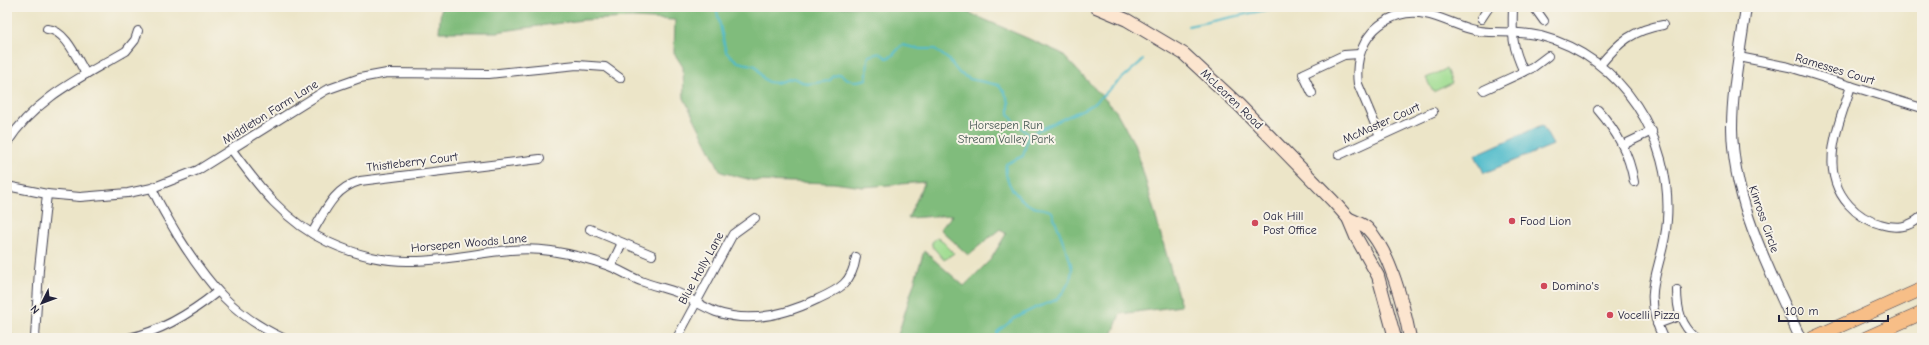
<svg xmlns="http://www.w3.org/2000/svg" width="1929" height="345" viewBox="0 0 1929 345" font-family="'Comic Neue',sans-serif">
	<rect width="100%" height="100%" fill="#f7f3e8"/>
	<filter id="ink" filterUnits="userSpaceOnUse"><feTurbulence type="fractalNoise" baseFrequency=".025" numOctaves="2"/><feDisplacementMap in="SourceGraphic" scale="8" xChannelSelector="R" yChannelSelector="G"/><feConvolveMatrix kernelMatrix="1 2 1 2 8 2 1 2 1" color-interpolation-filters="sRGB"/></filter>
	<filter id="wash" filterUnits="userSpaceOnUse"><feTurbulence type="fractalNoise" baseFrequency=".012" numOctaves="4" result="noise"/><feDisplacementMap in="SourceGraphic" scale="16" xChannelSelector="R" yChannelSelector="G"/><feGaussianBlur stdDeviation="0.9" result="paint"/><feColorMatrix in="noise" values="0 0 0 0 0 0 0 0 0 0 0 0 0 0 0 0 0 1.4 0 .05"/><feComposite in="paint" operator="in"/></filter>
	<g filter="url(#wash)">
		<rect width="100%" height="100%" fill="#ece5c8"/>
		<!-- green -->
		<g fill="#a0dd92" stroke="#618066">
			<path d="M1446,69L1452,83L1433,92L1426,78Z"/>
			<path d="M938,237L954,253L944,260L932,246V242Z"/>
		</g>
		<!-- forest -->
		<path fill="#80bc7c" stroke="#516f5c" d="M441,7H956L1061,53L1116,111L1136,147L1181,306L1120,314L1111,338H897L924,251L964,286L991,259L1006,234L1000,229L968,255L940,229L953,215L908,218L925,182L863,187L834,183L755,181L721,172L684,98L683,67L674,53L675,20L631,18L582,20L496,32H439Z"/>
		<!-- water -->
		<path fill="#4fbbcb" stroke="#386e83" d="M1542,125L1553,145L1484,173L1475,155Z"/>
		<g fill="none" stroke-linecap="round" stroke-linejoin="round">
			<!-- stream -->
			<g stroke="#4fbbcb" stroke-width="2">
				<path d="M716,7L726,52L738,62L756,66L763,78L768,82L776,83L793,78L807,84L829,81L834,76L840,74C849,81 856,83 866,79C869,70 866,63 869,56L880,53L887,58L892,56L902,45L920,49H935L949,60L959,73L970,79L998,85L1005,93L1009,102V114L1013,120L1029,135L1023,156L1006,164C1003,182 1017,199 1033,207C1040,209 1046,208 1052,212L1070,260L1072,270L1070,280L1064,291L1056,300L1035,308L1015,318L997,332V338"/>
				<path d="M1188,26L1281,7"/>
				<path d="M1029,135L1092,105L1143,60"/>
			</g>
		</g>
	</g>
	<g filter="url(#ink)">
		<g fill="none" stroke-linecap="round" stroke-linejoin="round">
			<defs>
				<g id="minor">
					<path d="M1513,7C1512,35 1512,47 1524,72"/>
					<path d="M1534,7L1544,21"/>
					<path d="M1481,19L1489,7"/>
					<path d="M47,29C66,30 77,59 86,74"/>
					<path d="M1739,57L1789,67L1922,108"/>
					<path d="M1600,65C1619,42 1633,30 1663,25"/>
					<path d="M1851,86C1839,125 1817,170 1849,205C1857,214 1868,221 1880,224C1896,229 1909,228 1922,216"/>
					<path d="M1484,90L1532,68L1548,56"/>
					<path d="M1312,93L1303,74L1344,55L1359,54"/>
					<path d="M1598,110C1617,132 1629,153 1634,182"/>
					<path d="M1380,136L1358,84C1354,53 1368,25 1399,15C1431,5 1458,32 1490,32C1507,32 1524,32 1541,36C1622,57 1673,139 1667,220C1664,269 1639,287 1663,338"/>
					<path d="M7,143C35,98 82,77 126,51L135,40L138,31"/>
					<path d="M1623,145L1652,131"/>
					<path d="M232,150C258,186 286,223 328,242C354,254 384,262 413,261C459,261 505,244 551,251C571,254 590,259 609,266C620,270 630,277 641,281C653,286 666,288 678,293C691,299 703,307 716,312C751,324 787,314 818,299C840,289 852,283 856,257"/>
					<path d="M1339,155L1433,112"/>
					<path d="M7,186L47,194L80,197L128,193L152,188L198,170L326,90L360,78L387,73L489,74L577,65L605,67L620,78"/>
					<path d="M152,188C159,205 169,220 178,236C206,281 233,316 283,338"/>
					<path d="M590,229L652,255"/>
					<path d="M312,233C325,211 334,188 360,181L540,159"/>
					<path d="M611,266L622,243"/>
					<path d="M1677,290C1677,310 1681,325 1696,338"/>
					<path d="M1657,324L1679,316"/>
					<path d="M7,338H9"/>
					<path d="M35,338L39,269L47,194"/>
					<path d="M129,338C162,331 191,313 217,292"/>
					<path d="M677,338L733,234L755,218"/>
				</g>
				<path id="tertiary" d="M1746,7C1741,47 1732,88 1732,128C1733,204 1770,270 1800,338"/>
				<g id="secondary">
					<path d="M1096,7L1127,20L1184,54L1239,105L1333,201L1348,218L1356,237L1378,276L1395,338"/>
					<path d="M1348,218C1354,221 1363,224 1367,228C1390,251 1404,307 1410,338"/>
				</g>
				<g id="primary">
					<path d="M1813,338L1922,289"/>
					<path d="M1866,338L1922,313"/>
				</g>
			</defs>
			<!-- minor casing -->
			<use href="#minor" stroke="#403f50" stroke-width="10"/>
			<!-- tertiary casing -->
			<use href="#tertiary" stroke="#403f50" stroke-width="12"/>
			<!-- secondary casing -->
			<use href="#secondary" stroke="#403f50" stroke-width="14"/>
			<!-- primary casing -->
			<use href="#primary" stroke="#403f50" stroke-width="14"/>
			<!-- minor -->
			<use href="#minor" stroke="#fff" stroke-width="8"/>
			<!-- tertiary -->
			<use href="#tertiary" stroke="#fff" stroke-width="10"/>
			<!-- secondary -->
			<use href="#secondary" stroke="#fce5cf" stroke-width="12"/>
			<!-- primary -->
			<use href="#primary" stroke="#f7be87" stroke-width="13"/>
		</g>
	</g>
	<!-- markers -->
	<g fill="#d1495b" stroke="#f7f3e8" stroke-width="1.5">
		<circle cx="1512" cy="221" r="4"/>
		<circle cx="1255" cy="223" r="4"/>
		<circle cx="1544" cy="286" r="4"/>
		<circle cx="1610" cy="315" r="4"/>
	</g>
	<g text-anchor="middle" stroke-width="4" stroke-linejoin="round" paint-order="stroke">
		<!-- street labels -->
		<g font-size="12" fill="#22223b" stroke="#f7f3e8">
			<text transform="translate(1835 69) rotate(17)" y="4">Ramesses Court</text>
			<text transform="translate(1232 99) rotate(44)" y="4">McLearen Road</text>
			<text transform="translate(270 112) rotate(-32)" y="4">Middleton Farm Lane</text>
			<text transform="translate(1381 123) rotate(-24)" y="4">McMaster Court</text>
			<text transform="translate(412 162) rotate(-7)" y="4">Thistleberry Court</text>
			<text transform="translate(1764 219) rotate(71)" y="4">Kinross Circle</text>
			<text transform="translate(469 243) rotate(-5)" y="4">Horsepen Woods Lane</text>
			<text transform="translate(701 268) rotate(-61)" y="4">Blue Holly Lane</text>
		</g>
		<!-- park labels -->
		<g font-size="12" fill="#485a55" stroke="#f7f3e8">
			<text x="1006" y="129">Horsepen Run<tspan x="1006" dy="14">Stream Valley Park</tspan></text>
		</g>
		<!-- poi labels -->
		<g font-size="12" fill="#22223b" stroke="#f7f3e8" text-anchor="start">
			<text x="1263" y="220">Oak Hill<tspan x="1263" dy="14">Post Office</tspan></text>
			<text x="1520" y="225">Food Lion</text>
			<text x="1552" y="290">Domino's</text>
			<text x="1618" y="319">Vocelli Pizza</text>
		</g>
	</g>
	<!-- margin -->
	<rect width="1929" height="345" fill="none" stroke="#f7f3e8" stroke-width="24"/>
	<!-- north arrow -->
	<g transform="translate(42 303) rotate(228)" stroke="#f7f3e8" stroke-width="3" paint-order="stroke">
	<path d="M0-3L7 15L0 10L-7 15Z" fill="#22223b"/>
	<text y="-6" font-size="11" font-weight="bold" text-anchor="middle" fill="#22223b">N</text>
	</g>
	<!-- scale -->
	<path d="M1779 315v6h109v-6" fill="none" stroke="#22223b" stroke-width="2"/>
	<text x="1785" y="315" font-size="12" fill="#22223b" stroke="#f7f3e8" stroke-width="3" paint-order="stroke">100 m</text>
</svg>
